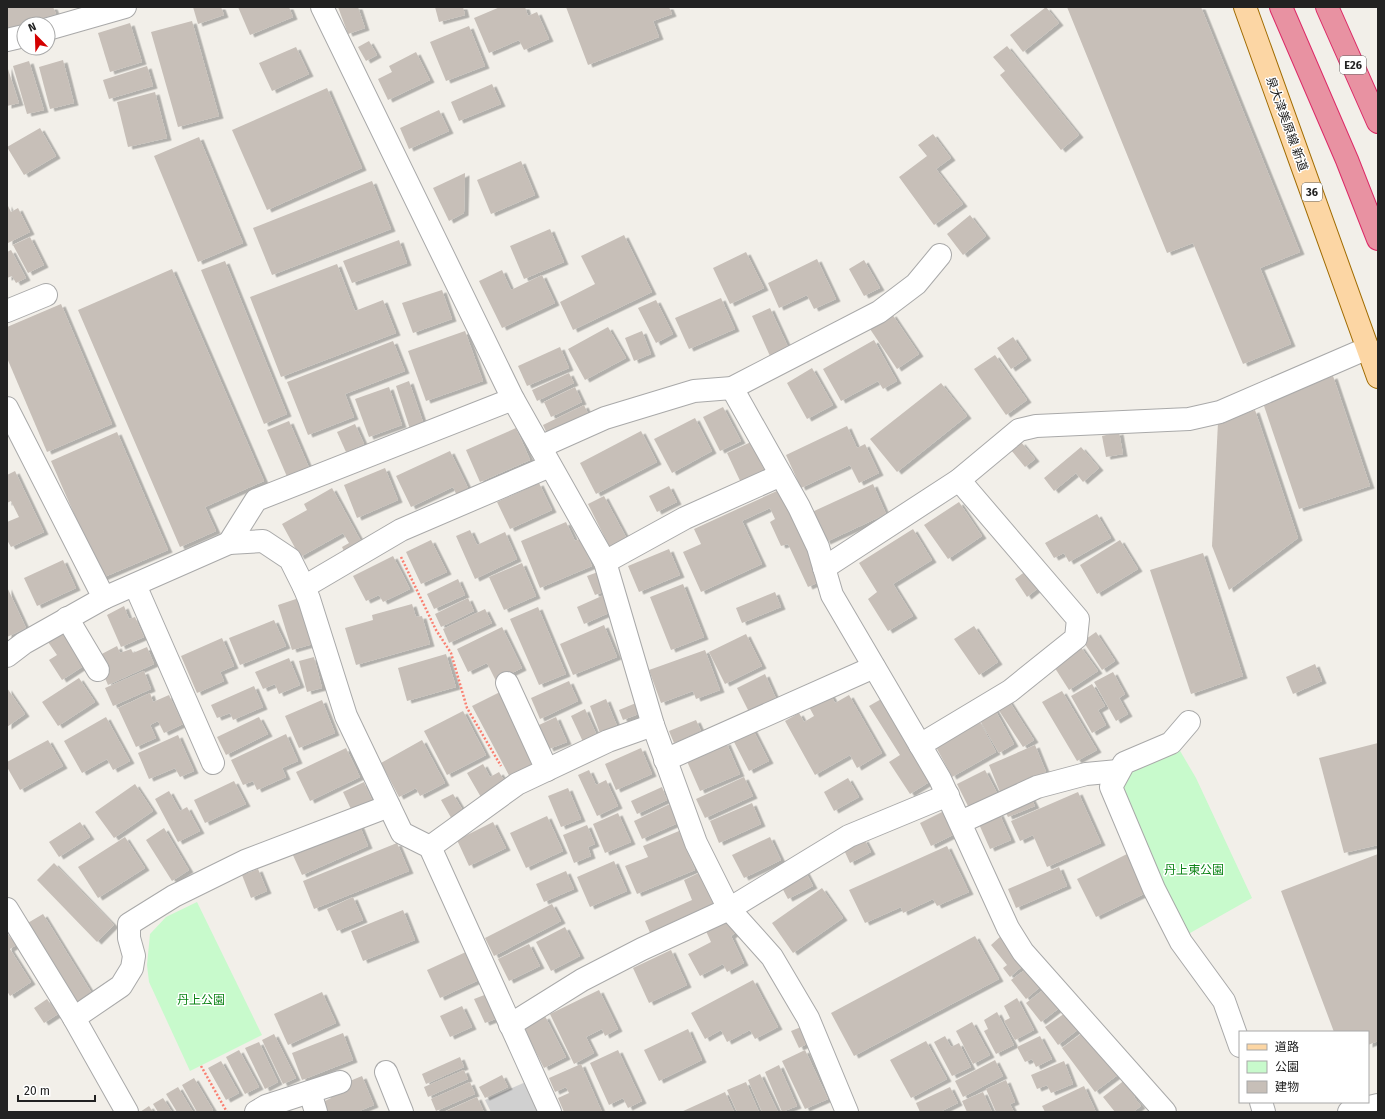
<svg xmlns="http://www.w3.org/2000/svg" width="1385" height="1119" viewBox="0 0 1385 1119" font-family="'Fira Sans','Noto Sans JP',sans-serif">
	<defs>
		<filter id="shadow"><feDropShadow dx="4.5" dy="2.5" stdDeviation="0" flood-color="#0004"/></filter>
	</defs>
	<rect width="100%" height="100%" fill="#f2efe9"/>
	<!-- religious -->
	<path fill="#d0d0d0" d="M528,1081L542,1112H491L485,1100Z"/>
	<!-- park -->
	<g fill="#c8facc">
		<path d="M1176,744L1196,778L1252,898L1183,937L1116,787L1118,771Z"/>
		<path d="M197,902L262,1035L190,1071L149,982L147,965L150,934L166,917Z"/>
	</g>
	<!-- building -->
	<g fill="#c7bfb8" filter="url(#shadow)">
		<path d="M7,7H53L56,14L7,29Z"/>
		<path d="M193,7H221L224,15L198,24Z"/>
		<path d="M238,7H289L293,17L250,35Z"/>
		<path d="M338,7H358L365,28L348,34Z"/>
		<path d="M435,7H463L465,15L439,22Z"/>
		<path d="M500,7H525L528,16L537,12L549,39L524,50L519,40L489,53L474,18Z"/>
		<path d="M566,7H669L672,14L653,21L659,37L588,65Z"/>
		<path d="M1046,7L1059,23L1023,52L1010,35Z"/>
		<path d="M1067,7H1201L1300,252L1260,268L1291,344L1243,364L1193,243L1167,253Z"/>
		<path d="M192,21L219,116L178,127L151,32Z"/>
		<path d="M130,23L142,62L110,72L98,33Z"/>
		<path d="M469,26L485,66L446,81L430,42Z"/>
		<path d="M369,41L377,55L366,61L358,47Z"/>
		<path d="M1007,46L1079,135L1061,150L1000,75L1005,71L993,57Z"/>
		<path d="M296,47L309,74L272,91L259,63Z"/>
		<path d="M416,52L430,80L388,100L378,79L392,72L389,66Z"/>
		<path d="M63,60L74,103L50,109L39,67Z"/>
		<path d="M29,61L44,110L27,114L13,66Z"/>
		<path d="M7,66L19,103L7,106Z"/>
		<path d="M147,66L153,86L109,99L103,80Z"/>
		<path d="M492,84L501,104L459,121L451,102Z"/>
		<path d="M327,88L362,168L267,210L232,130Z"/>
		<path d="M155,92L167,138L128,147L117,102Z"/>
		<path d="M439,110L449,131L409,149L400,128Z"/>
		<path d="M40,128L56,156L24,175L7,147Z"/>
		<path d="M933,134L951,158L936,169L963,204L934,225L899,177L927,156L918,145Z"/>
		<path d="M199,137L243,243L198,262L154,156Z"/>
		<path d="M521,161L535,195L491,214L477,180Z"/>
		<path d="M465,173L464,213L449,221L433,188Z"/>
		<path d="M372,181L391,229L272,275L253,228Z"/>
		<path d="M7,204L11,212L18,208L30,232L8,243Z"/>
		<path d="M970,215L986,236L963,255L947,234Z"/>
		<path d="M550,229L564,262L524,279L510,246Z"/>
		<path d="M624,235L652,292L573,330L560,302L595,284L581,256Z"/>
		<path d="M30,237L44,265L28,273L13,245Z"/>
		<path d="M399,240L407,263L352,283L343,261Z"/>
		<path d="M11,250L26,278L16,283L12,276L7,278V252Z"/>
		<path d="M746,252L764,288L730,304L713,268Z"/>
		<path d="M817,259L836,299L814,309L807,295L779,308L768,283Z"/>
		<path d="M864,260L880,288L864,296L849,269Z"/>
		<path d="M225,261L287,414L264,424L201,270Z"/>
		<path d="M337,264L355,311L383,300L396,333L281,377L250,297Z"/>
		<path d="M172,269L264,481L205,507L216,531L180,547L78,310Z"/>
		<path d="M502,270L511,290L542,275L555,303L502,328L479,281Z"/>
		<path d="M442,290L452,319L413,333L402,303Z"/>
		<path d="M721,298L735,329L689,349L675,318Z"/>
		<path d="M656,300L673,334L656,343L638,308Z"/>
		<path d="M61,304L112,424L47,452L7,358V327Z"/>
		<path d="M770,308L788,347L770,356L752,316Z"/>
		<path d="M892,314L919,354L897,369L870,329Z"/>
		<path d="M608,327L626,358L585,380L568,349Z"/>
		<path d="M465,331L483,381L426,401L408,351Z"/>
		<path d="M642,331L651,354L634,361L625,338Z"/>
		<path d="M1013,337L1027,358L1011,369L997,348Z"/>
		<path d="M874,340L897,381L883,389L878,381L841,401L823,369Z"/>
		<path d="M393,341L405,371L345,394L354,417L308,435L287,382Z"/>
		<path d="M560,347L569,368L527,386L518,366Z"/>
		<path d="M995,355L1027,400L1006,415L974,369Z"/>
		<path d="M812,368L833,405L807,419L787,383Z"/>
		<path d="M569,373L574,383L537,401L532,390Z"/>
		<path d="M1333,376L1370,486L1299,509L1262,400Z"/>
		<path d="M409,381L424,425L410,429L396,386Z"/>
		<path d="M941,383L967,416L897,472L870,439Z"/>
		<path d="M389,387L402,425L369,437L355,399Z"/>
		<path d="M575,387L582,402L551,417L544,402Z"/>
		<path d="M584,405L590,418L549,438L543,425Z"/>
		<path d="M723,407L741,441L720,451L703,417Z"/>
		<path d="M1255,410L1298,538L1229,590L1212,546L1218,422Z"/>
		<path d="M695,418L712,451L672,473L654,439Z"/>
		<path d="M289,421L310,470L288,479L267,430Z"/>
		<path d="M355,424L364,444L346,452L337,432Z"/>
		<path d="M847,426L857,448L865,444L879,473L859,483L850,465L801,488L786,455Z"/>
		<path d="M516,428L530,460L480,482L466,450Z"/>
		<path d="M641,431L657,462L596,494L580,463Z"/>
		<path d="M117,432L168,550L102,578L51,461Z"/>
		<path d="M1119,432L1123,454L1106,457L1102,436Z"/>
		<path d="M751,442L766,474L742,485L727,453Z"/>
		<path d="M1021,442L1035,459L1025,467L1011,450Z"/>
		<path d="M1081,447L1099,468L1083,482L1076,473L1054,491L1044,478Z"/>
		<path d="M450,451L470,492L458,498L453,487L411,507L396,476Z"/>
		<path d="M385,468L398,500L357,518L344,485Z"/>
		<path d="M15,471L44,532L11,547L7,540V522L19,517L11,501L7,503V475Z"/>
		<path d="M539,483L552,510L510,529L497,502Z"/>
		<path d="M873,484L886,514L826,542L812,512Z"/>
		<path d="M669,486L677,502L657,512L649,496Z"/>
		<path d="M332,488L363,545L346,555L342,547L349,543L343,533L300,557L282,524L307,510L304,504Z"/>
		<path d="M779,490L821,581L808,587L788,544L781,546L770,522L775,519L770,508L742,521L762,564L701,592L683,552L701,544L694,529Z"/>
		<path d="M604,496L627,539L610,548L588,504Z"/>
		<path d="M959,502L982,536L948,559L924,525Z"/>
		<path d="M1097,514L1111,538L1069,562L1064,553L1054,558L1045,543Z"/>
		<path d="M566,522L575,541L580,539L592,566L540,588L521,541Z"/>
		<path d="M913,529L932,560L893,584L913,616L888,631L868,599L877,592L859,563Z"/>
		<path d="M470,530L477,545L505,532L517,559L475,579L456,536Z"/>
		<path d="M431,540L447,572L421,584L406,552Z"/>
		<path d="M1120,540L1138,569L1097,594L1080,565Z"/>
		<path d="M669,549L680,575L639,592L628,566Z"/>
		<path d="M1203,553L1243,676L1191,694L1150,570Z"/>
		<path d="M393,556L410,589L383,602L379,595L366,601L353,576Z"/>
		<path d="M63,560L76,588L37,606L24,578Z"/>
		<path d="M522,563L536,596L504,610L489,577Z"/>
		<path d="M1026,571L1038,588L1027,597L1015,579Z"/>
		<path d="M598,572L606,591L595,595L587,576Z"/>
		<path d="M458,579L465,595L434,609L427,594Z"/>
		<path d="M683,584L704,637L671,650L650,597Z"/>
		<path d="M7,587L26,628L7,637Z"/>
		<path d="M775,592L781,607L742,623L736,608Z"/>
		<path d="M604,595L611,612L584,624L577,607Z"/>
		<path d="M299,598L313,644L292,650L278,605Z"/>
		<path d="M468,598L474,611L441,627L435,614Z"/>
		<path d="M412,604L416,617L422,616L430,644L356,665L345,628L373,620L372,615Z"/>
		<path d="M124,606L129,619L135,617L144,637L121,647L107,615Z"/>
		<path d="M538,607L566,674L539,685L510,619Z"/>
		<path d="M485,609L492,623L449,643L443,629Z"/>
		<path d="M274,620L286,646L240,665L229,638Z"/>
		<path d="M604,625L617,657L573,675L560,644Z"/>
		<path d="M974,626L998,662L979,675L954,639Z"/>
		<path d="M502,627L522,668L496,681L487,663L468,672L457,649Z"/>
		<path d="M61,629L85,665L62,680L49,660L57,655L46,639Z"/>
		<path d="M1096,632L1115,661L1102,670L1083,641Z"/>
		<path d="M746,634L762,666L725,684L709,652Z"/>
		<path d="M222,638L234,666L220,672L224,681L197,693L181,656Z"/>
		<path d="M117,646L120,653L131,649L133,653L147,647L154,664L108,685L96,657Z"/>
		<path d="M1080,646L1098,671L1069,690L1053,665Z"/>
		<path d="M705,650L720,690L696,699L693,691L661,703L649,670Z"/>
		<path d="M446,654L456,687L407,701L398,668Z"/>
		<path d="M314,657L322,688L307,692L299,661Z"/>
		<path d="M289,658L300,685L279,694L275,684L263,689L255,672Z"/>
		<path d="M1315,664L1322,681L1293,694L1286,677Z"/>
		<path d="M144,671L151,689L113,706L105,688Z"/>
		<path d="M1113,672L1125,694L1119,698L1128,714L1116,721L1094,682Z"/>
		<path d="M765,674L778,703L751,716L737,688Z"/>
		<path d="M79,678L95,702L58,726L42,702Z"/>
		<path d="M569,681L578,701L540,719L531,698Z"/>
		<path d="M1092,684L1105,706L1098,710L1106,725L1092,733L1071,696Z"/>
		<path d="M254,686L263,707L233,720L230,713L217,718L211,705Z"/>
		<path d="M7,688L25,714L7,727Z"/>
		<path d="M1062,691L1097,750L1077,761L1042,702Z"/>
		<path d="M500,692L539,763L511,779L472,706Z"/>
		<path d="M829,692L835,703L849,695L882,753L857,768L850,755L815,775L785,721L799,713L804,722L814,716L808,705Z"/>
		<path d="M150,693L153,702L169,695L183,724L164,733L158,721L150,725L156,738L136,747L118,708Z"/>
		<path d="M883,698L934,779L910,794L889,762L900,755L869,706Z"/>
		<path d="M1007,698L1034,740L1023,747L996,706Z"/>
		<path d="M606,699L617,726L600,733L590,706Z"/>
		<path d="M322,700L335,733L299,748L285,716Z"/>
		<path d="M636,703L641,713L623,720L619,710Z"/>
		<path d="M994,708L1014,744L999,753L978,717Z"/>
		<path d="M585,709L598,738L584,744L571,716Z"/>
		<path d="M463,711L486,755L447,775L424,731Z"/>
		<path d="M106,717L130,761L113,770L107,759L82,773L64,741Z"/>
		<path d="M259,717L268,734L226,755L217,737Z"/>
		<path d="M556,717L567,742L549,749L539,725Z"/>
		<path d="M696,720L701,731L674,743L669,731Z"/>
		<path d="M979,720L996,752L952,777L935,745Z"/>
		<path d="M752,728L769,761L749,771L732,738Z"/>
		<path d="M286,734L298,761L282,768L286,777L257,790L253,781L243,785L231,760Z"/>
		<path d="M178,735L194,771L180,777L175,768L149,779L138,753Z"/>
		<path d="M48,740L63,766L20,790L7,767V762Z"/>
		<path d="M422,740L445,783L420,796L416,788L399,797L381,763Z"/>
		<path d="M726,742L740,774L700,791L686,759Z"/>
		<path d="M1378,743V845L1344,853L1319,758Z"/>
		<path d="M1035,745L1046,772L1000,792L989,765Z"/>
		<path d="M346,748L360,777L310,801L296,772Z"/>
		<path d="M641,748L652,774L616,790L605,764Z"/>
		<path d="M483,764L490,777L499,772L507,785L482,799L467,773Z"/>
		<path d="M589,770L596,785L606,780L618,806L597,816L578,775Z"/>
		<path d="M985,770L997,793L969,808L957,784Z"/>
		<path d="M744,777L753,796L705,818L696,799Z"/>
		<path d="M848,778L859,797L834,811L824,792Z"/>
		<path d="M234,781L246,804L205,823L194,800Z"/>
		<path d="M364,782L372,800L351,809L343,792Z"/>
		<path d="M135,784L153,811L114,838L95,812Z"/>
		<path d="M662,787L667,800L637,814L631,801Z"/>
		<path d="M568,788L581,819L561,827L548,796Z"/>
		<path d="M169,791L180,811L187,807L200,831L178,842L155,799Z"/>
		<path d="M1078,792L1101,843L1047,867L1033,835L1020,841L1011,821Z"/>
		<path d="M453,794L465,814L453,821L441,800Z"/>
		<path d="M1030,796L1035,806L1008,817L1003,807Z"/>
		<path d="M752,803L761,824L719,843L710,821Z"/>
		<path d="M670,804L678,823L642,839L634,821Z"/>
		<path d="M944,811L955,834L931,846L920,823Z"/>
		<path d="M618,813L631,842L605,853L593,824Z"/>
		<path d="M999,813L1011,840L990,849L978,822Z"/>
		<path d="M547,816L563,851L526,868L510,833Z"/>
		<path d="M80,822L90,837L59,857L49,842Z"/>
		<path d="M493,822L506,848L469,866L457,840Z"/>
		<path d="M359,824L368,846L302,875L292,853Z"/>
		<path d="M587,825L595,844L588,847L591,856L574,863L563,835Z"/>
		<path d="M164,828L189,870L172,881L146,840Z"/>
		<path d="M679,831L695,870L637,894L625,866L648,857L643,846Z"/>
		<path d="M125,837L145,868L98,898L78,867Z"/>
		<path d="M770,837L781,860L744,878L732,855Z"/>
		<path d="M864,839L871,852L850,863L844,850Z"/>
		<path d="M397,843L409,871L314,909L303,881Z"/>
		<path d="M947,846L969,892L937,906L933,899L903,913L901,907L865,923L849,890Z"/>
		<path d="M1129,853L1148,892L1096,917L1077,879Z"/>
		<path d="M1378,854V1041L1368,1045V1032H1334L1281,891Z"/>
		<path d="M614,861L627,891L590,907L577,877Z"/>
		<path d="M54,863L114,925L97,942L37,880Z"/>
		<path d="M1059,867L1067,886L1016,908L1008,889Z"/>
		<path d="M258,869L267,891L251,898L242,875Z"/>
		<path d="M566,871L574,889L544,902L536,884Z"/>
		<path d="M703,871L718,905L651,935L645,921L692,900L684,880Z"/>
		<path d="M805,871L813,886L788,899L780,884Z"/>
		<path d="M822,888L843,918L793,953L772,923Z"/>
		<path d="M353,897L363,920L337,931L327,909Z"/>
		<path d="M552,904L561,921L494,956L485,938Z"/>
		<path d="M403,910L415,940L363,961L351,931Z"/>
		<path d="M43,914L93,995L75,1006L26,924Z"/>
		<path d="M727,917L735,933L731,936L744,963L727,972L723,964L700,976L688,954L711,942L705,929Z"/>
		<path d="M565,927L580,956L551,971L536,942Z"/>
		<path d="M7,933L16,945L10,949L31,982L10,996L7,991Z"/>
		<path d="M975,936L999,979L854,1056L831,1013Z"/>
		<path d="M1001,936L1025,964L1010,977L1003,968L1007,965L991,945Z"/>
		<path d="M529,944L540,966L509,981L498,959Z"/>
		<path d="M671,950L687,985L649,1003L633,968Z"/>
		<path d="M468,951L481,979L440,998L427,970Z"/>
		<path d="M1026,969L1040,987L1026,999L1011,980Z"/>
		<path d="M753,980L778,1027L755,1039L750,1030L727,1042L721,1030L705,1039L691,1013Z"/>
		<path d="M599,990L618,1029L605,1036L602,1029L586,1037L594,1053L574,1064L550,1014Z"/>
		<path d="M1043,990L1058,1009L1041,1022L1026,1003Z"/>
		<path d="M322,992L336,1023L288,1045L274,1014Z"/>
		<path d="M487,994L498,1018L485,1023L474,999Z"/>
		<path d="M1017,998L1034,1030L1015,1040L1004,1021L1010,1018L1004,1006Z"/>
		<path d="M47,999L58,1014L44,1023L34,1008Z"/>
		<path d="M462,1006L472,1027L450,1037L440,1016Z"/>
		<path d="M1068,1011L1080,1028L1058,1045L1045,1027Z"/>
		<path d="M997,1012L1014,1045L996,1054L984,1031L988,1029L984,1020Z"/>
		<path d="M545,1016L566,1057L544,1068L523,1027Z"/>
		<path d="M972,1022L990,1055L973,1064L956,1031Z"/>
		<path d="M801,1027L809,1043L799,1048L791,1031Z"/>
		<path d="M688,1029L702,1060L659,1081L644,1050Z"/>
		<path d="M1086,1030L1119,1074L1095,1092L1062,1048Z"/>
		<path d="M343,1033L353,1060L302,1080L292,1053Z"/>
		<path d="M274,1034L296,1078L283,1084L262,1040Z"/>
		<path d="M945,1036L951,1047L959,1043L971,1067L952,1076L934,1042Z"/>
		<path d="M1040,1036L1052,1059L1036,1067L1032,1059L1025,1062L1017,1047Z"/>
		<path d="M926,1041L947,1079L911,1098L890,1060Z"/>
		<path d="M259,1042L278,1082L265,1089L245,1048Z"/>
		<path d="M239,1050L259,1087L245,1094L226,1057Z"/>
		<path d="M618,1050L642,1101L628,1108L623,1098L609,1105L590,1063Z"/>
		<path d="M805,1050L828,1099L805,1109L782,1061Z"/>
		<path d="M460,1057L464,1067L426,1084L422,1074Z"/>
		<path d="M995,1060L1003,1076L963,1097L955,1081Z"/>
		<path d="M221,1061L239,1093L226,1100L208,1068Z"/>
		<path d="M1064,1061L1073,1084L1051,1093L1047,1085L1037,1089L1031,1075Z"/>
		<path d="M581,1064L602,1112H564L558,1098L569,1093L566,1087L555,1092L549,1078Z"/>
		<path d="M779,1065L797,1106L782,1112L765,1072Z"/>
		<path d="M464,1070L468,1079L428,1097L424,1087Z"/>
		<path d="M760,1074L778,1112H762L748,1080Z"/>
		<path d="M502,1075L508,1087L485,1098L479,1087Z"/>
		<path d="M362,1076L374,1105L357,1112H327L323,1102L331,1098L328,1090Z"/>
		<path d="M194,1078L213,1110L210,1112H197L182,1085Z"/>
		<path d="M1126,1079L1137,1094L1134,1097L1141,1106L1133,1112H1115L1103,1097Z"/>
		<path d="M1006,1080L1015,1102L1010,1104L1014,1112H996L986,1089Z"/>
		<path d="M470,1082L475,1094L436,1111L431,1099Z"/>
		<path d="M746,1082L759,1112H737L727,1090Z"/>
		<path d="M1084,1086L1096,1112H1045L1042,1106Z"/>
		<path d="M178,1087L193,1112H177L166,1094Z"/>
		<path d="M950,1087L958,1103L940,1112H920L916,1103Z"/>
		<path d="M725,1092L734,1112H681Z"/>
		<path d="M983,1092L992,1112H967L962,1101Z"/>
		<path d="M477,1097L484,1112H444Z"/>
		<path d="M163,1098L172,1112H158L153,1104Z"/>
		<path d="M149,1106L153,1112H140Z"/>
	</g>
	<g fill="none" stroke-linecap="round" stroke-linejoin="round">
		<defs>
			<g id="minor">
				<path d="M322,7L513,399L605,562L653,725L696,843L729,909L772,957L808,1018L847,1112"/>
				<path d="M48,29L125,7"/>
				<path d="M7,40L24,36"/>
				<path d="M7,311L46,295"/>
				<path d="M732,388L799,507L818,547L832,595L940,779L1008,928L1023,952L1165,1112"/>
				<path d="M7,408L104,598"/>
				<path d="M540,447L605,418L694,391L732,388L879,312L916,284L940,255"/>
				<path d="M229,543L256,500L513,399"/>
				<path d="M605,562L685,518L781,475"/>
				<path d="M824,568L959,480L1019,430L1036,426L1189,419L1220,412L1368,348"/>
				<path d="M135,585L213,763"/>
				<path d="M304,587L401,530L550,466"/>
				<path d="M67,618L98,670"/>
				<path d="M7,656L24,643L104,598L229,543L263,541L290,559L304,587L309,599L346,716L402,833L430,847L550,1112"/>
				<path d="M507,683L547,770"/>
				<path d="M1189,722L1171,743L1124,763L1111,787L1154,889L1181,942L1224,1001L1240,1046"/>
				<path d="M920,745L1010,691L1076,638L1078,619L959,480"/>
				<path d="M665,760L874,667"/>
				<path d="M961,822L1037,787L1086,774L1118,771"/>
				<path d="M430,847L517,784L608,741L653,725"/>
				<path d="M7,909L74,1018L127,1112"/>
				<path d="M74,1018L121,986L132,968L134,956L129,938V924L174,896L245,861L389,806"/>
				<path d="M510,1025L582,980L642,949L729,909L849,836L948,795"/>
				<path d="M386,1072L402,1112"/>
				<path d="M310,1092L316,1112"/>
				<path d="M1261,1102L1264,1112"/>
				<path d="M256,1112L266,1106L340,1082"/>
				<path d="M1349,1112L1378,1105"/>
			</g>
			<path id="major" d="M1245,7L1378,377"/>
			<g id="highway">
				<path d="M1281,7L1347,160L1378,239"/>
				<path d="M1327,7L1378,122"/>
			</g>
		</defs>
		<!-- minor casing -->
		<use href="#minor" stroke="#a9a9a9" stroke-width="24"/>
		<!-- major casing -->
		<use href="#major" stroke="#a06b00" stroke-width="24"/>
		<!-- highway casing -->
		<use href="#highway" stroke="#dc2a67" stroke-width="24"/>
		<!-- path -->
		<g stroke="#fa8072" stroke-width="2.5" stroke-dasharray="2 2" stroke-linecap="butt">
			<path d="M401,557L436,630L451,653L467,708L501,766"/>
			<path d="M201,1066L227,1112"/>
		</g>
		<!-- minor -->
		<use href="#minor" stroke="#fff" stroke-width="22"/>
		<!-- major -->
		<use href="#major" stroke="#fcd6a4" stroke-width="22"/>
		<!-- highway -->
		<use href="#highway" stroke="#e892a2" stroke-width="22"/>
	</g>
	<g text-anchor="middle" stroke-width="3" stroke-linejoin="round" paint-order="stroke">
		<!-- shield labels -->
		<g fill="#fff" stroke="#646464" stroke-width="1">
			<rect x="1340" y="56" width="26" height="18" rx="3"/>
			<rect x="1302" y="183" width="20" height="18" rx="3"/>
		</g>
		<g font-size="11" font-weight="bold" fill="#222">
			<text x="1353" y="69">E26</text>
			<text x="1312" y="196">36</text>
		</g>
		<!-- street labels -->
		<g font-size="12" fill="#222" stroke="#fff">
			<text transform="translate(1287 124) rotate(70)" y="4">泉大津美原線 新道</text>
		</g>
		<!-- park labels -->
		<g font-size="12" fill="#0c8416" stroke="#fff">
			<text x="1194" y="874">丹上東公園</text>
			<text x="201" y="1004">丹上公園</text>
		</g>
	</g>
	<!-- border -->
	<rect width="1385" height="1119" fill="none" stroke="#222222" stroke-width="16"/>
	<!-- legend -->
	<rect x="1239" y="1031" width="130" height="72" fill="#ffffff" stroke="#a7a7a7"/>
	<rect x="1247" y="1044" width="20" height="6" fill="#fcd6a4" stroke="#a7a7a7"/>
	<text x="1275" y="1051" font-size="12" fill="#222222">道路</text>
	<rect x="1247" y="1061" width="20" height="12" fill="#c8facc" stroke="#a7a7a7"/>
	<text x="1275" y="1071" font-size="12" fill="#222222">公園</text>
	<rect x="1247" y="1081" width="20" height="12" fill="#c7bfb8" stroke="#a7a7a7"/>
	<text x="1275" y="1091" font-size="12" fill="#222222">建物</text>
	<!-- north arrow -->
	<g transform="translate(36 36) rotate(337)"><circle r="19" fill="#ffffff" stroke="#a7a7a7"/>
	<path d="M0-3L7 15L0 10L-7 15Z" fill="#d40000"/>
	<text y="-6" font-size="11" font-weight="bold" text-anchor="middle" fill="#222222">N</text>
	</g>
	<!-- scale -->
	<path d="M18 1095v6h77v-6" fill="none" stroke="#222222" stroke-width="2"/>
	<text x="24" y="1095" font-size="12" fill="#222222" stroke="#ffffff" stroke-width="3" paint-order="stroke">20 m</text>
</svg>
